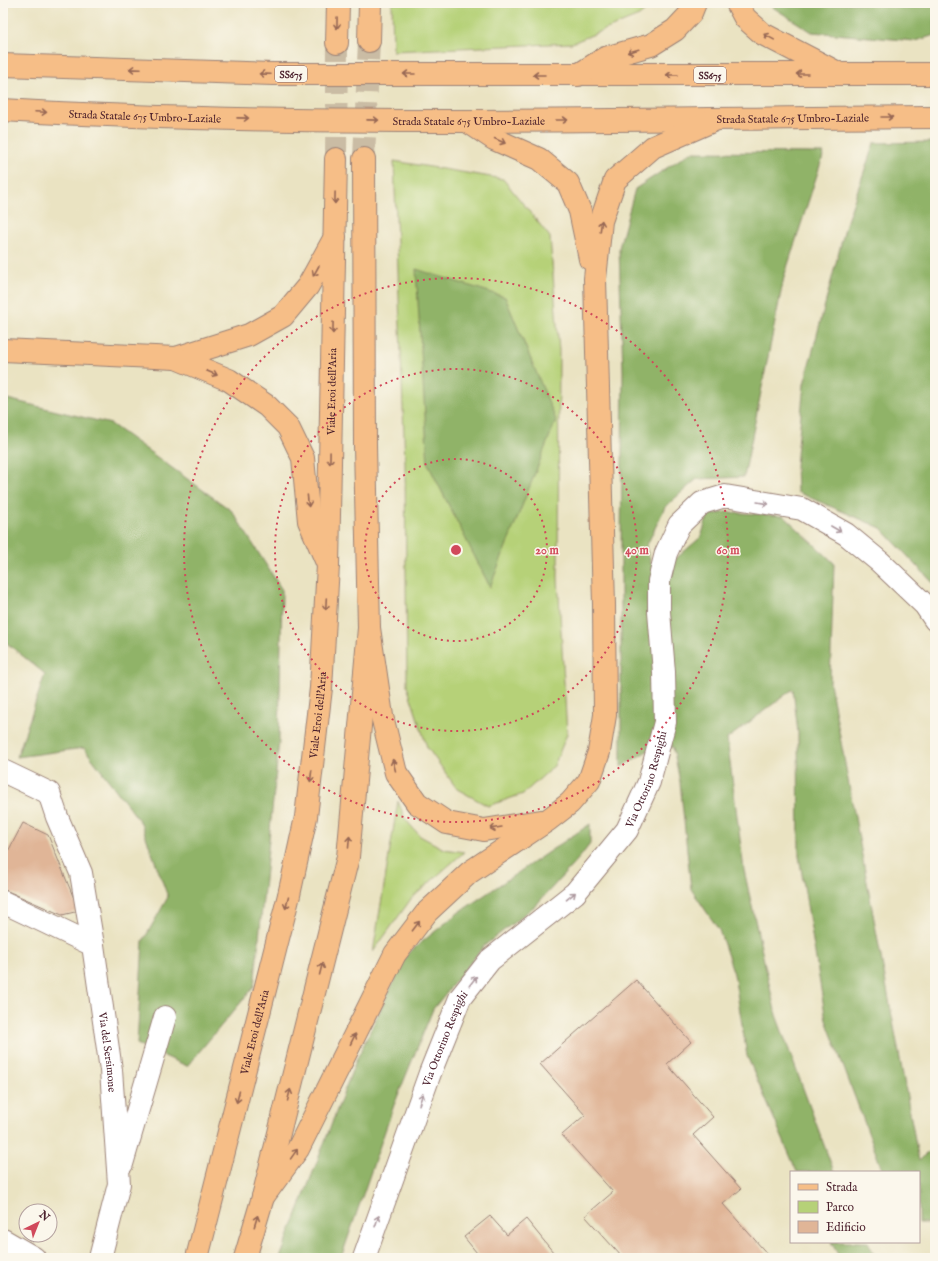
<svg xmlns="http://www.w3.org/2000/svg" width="938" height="1261" viewBox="0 0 938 1261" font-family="'IM FELL English',serif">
	<rect width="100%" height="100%" fill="#fbf7ec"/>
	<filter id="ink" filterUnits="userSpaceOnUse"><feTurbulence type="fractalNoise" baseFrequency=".025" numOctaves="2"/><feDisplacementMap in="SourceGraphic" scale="8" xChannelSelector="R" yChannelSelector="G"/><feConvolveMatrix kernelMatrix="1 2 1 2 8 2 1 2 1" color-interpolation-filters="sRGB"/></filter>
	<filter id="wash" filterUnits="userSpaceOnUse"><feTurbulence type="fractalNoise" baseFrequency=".012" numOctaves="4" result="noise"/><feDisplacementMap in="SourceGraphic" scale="16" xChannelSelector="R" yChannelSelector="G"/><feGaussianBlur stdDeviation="0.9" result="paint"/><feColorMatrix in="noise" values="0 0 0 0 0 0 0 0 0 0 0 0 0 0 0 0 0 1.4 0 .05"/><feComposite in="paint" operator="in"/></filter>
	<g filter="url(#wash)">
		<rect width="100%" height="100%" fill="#eae3c2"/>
		<!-- green -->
		<g fill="#b6d178" stroke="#807852">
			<path d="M392,3H654L639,16L572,43L393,51Z"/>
			<path d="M394,161L503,179L550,237L559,350L558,578L567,734L554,766L523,794L488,806L457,789L427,747L407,686L405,464Z"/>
			<path d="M398,801L405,819L420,836L444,849L464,852L411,899L373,952Z"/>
		</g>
		<!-- forest -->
		<g fill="#90b368" stroke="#6d694a">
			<path d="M766,3H935V35L915,41L812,32Z"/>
			<path d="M935,142V585L881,528L797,492L796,465L804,384L847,221L874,143Z"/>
			<path d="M691,152L824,153L784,277L744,477L697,479L665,507L646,547L651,564L673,561L701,537L708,515L727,512L784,516L834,563L830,683L919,1161L935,1145V1223H919V1172H883L826,1020L799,856L798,733L793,689L727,739L744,870L776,1015L834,1172H797L747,1056L734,974L719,930L691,889L680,782L673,747H654L621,767V547L623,372L619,248L635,189Z"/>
			<path d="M416,269L505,297L556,420L490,587L428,464Z"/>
			<path d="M3,398L111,424L232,511L282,590L279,742L254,987L187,1066L137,1044L143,941L168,897L141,823L84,748L17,757L45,674L3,640Z"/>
			<path d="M590,824V844L580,857L536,905L484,946L433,1009L394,1105L341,1258H280L355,1063L407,954L458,913Z"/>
			<path d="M831,1242H868L876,1258H840Z"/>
		</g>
		<g id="blocks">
			<!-- building -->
			<g fill="#e0b597">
				<path d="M23,823L48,835L79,911L62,915L3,889V861Z"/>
				<path d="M636,980L691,1042L667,1064L713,1117L693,1135L741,1189L723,1204L770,1257L769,1258H623L585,1216L613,1192L562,1135L585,1115L540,1064Z"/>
				<path d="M490,1216L507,1235L526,1219L558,1258H481L464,1237Z"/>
			</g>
		</g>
	</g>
	<g filter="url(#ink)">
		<use href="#blocks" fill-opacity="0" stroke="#9a8176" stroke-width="1"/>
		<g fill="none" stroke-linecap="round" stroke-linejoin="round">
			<!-- major-tunnel -->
			<g stroke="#cabca4" stroke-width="22" stroke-dasharray="22 11" stroke-linecap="butt">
				<path d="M336,159L337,43"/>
				<path d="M364,159L369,41"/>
			</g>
			<defs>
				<g id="minor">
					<path d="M3,771L49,793L57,817L81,873L93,945"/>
					<path id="s1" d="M3,902L93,945L111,1070L119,1184L100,1258"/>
					<path d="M122,1164L165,1017"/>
					<path d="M3,1240L34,1258"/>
					<path id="s2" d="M364,1258L430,1073L460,998L490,960L575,893L627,830L649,782L665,722L664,672L659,612V581L666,553L679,525L702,503L725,496L802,509L846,534L880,562L925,605L935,620"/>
				</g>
				<g id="major">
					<path d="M369,41L370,3"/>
					<path d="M337,43L338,3"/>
					<path id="s3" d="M197,1258L289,895L306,817L321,688L328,565L336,159"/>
					<path d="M245,1258L263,1197L348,857L369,628L365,445L364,159"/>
				</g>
				<g id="highway">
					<path d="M737,3L745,18L763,34L838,73"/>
					<path d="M3,65L273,74H935"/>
					<path d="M578,75L605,58L651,45L675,30L691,13L695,3"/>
					<path id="s4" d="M3,110C313,128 624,119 935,117"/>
					<path d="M467,121L494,139L539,159L568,183L580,211L590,259"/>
					<path d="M3,350L176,358L249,335L283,316L308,286L335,237"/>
					<path d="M176,358L229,380L267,406L288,427L303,458L309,521L328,565"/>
					<path d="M369,628L382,716L396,773L417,803L447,823L484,830L541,821"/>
					<path d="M263,1197L298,1149L395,954L427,912L470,872L548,820L570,803L589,781L599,752L605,715L604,604L595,279L601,221L615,180L653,147L717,119"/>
				</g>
			</defs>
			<!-- minor casing -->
			<use href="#minor" stroke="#9a8176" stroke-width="24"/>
			<!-- major casing -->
			<use href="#major" stroke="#9a8176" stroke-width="24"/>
			<!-- highway casing -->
			<use href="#highway" stroke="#9a8176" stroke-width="24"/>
			<!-- minor -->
			<use href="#minor" stroke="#fff" stroke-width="22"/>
			<!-- major -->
			<use href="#major" stroke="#f6be87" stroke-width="22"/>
			<!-- highway -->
			<use href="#highway" stroke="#f6be87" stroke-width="22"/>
		</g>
		<!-- one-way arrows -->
		<defs><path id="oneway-shaft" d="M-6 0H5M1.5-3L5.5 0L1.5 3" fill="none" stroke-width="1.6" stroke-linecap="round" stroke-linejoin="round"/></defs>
		<g stroke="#976754">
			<use href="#oneway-shaft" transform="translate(337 23) rotate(91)"/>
			<use href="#oneway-shaft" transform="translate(769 37) rotate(-151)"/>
			<use href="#oneway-shaft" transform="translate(633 51) rotate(164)"/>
			<use href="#oneway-shaft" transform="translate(135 69) rotate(-178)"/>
			<use href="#oneway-shaft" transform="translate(265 74) rotate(-178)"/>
			<use href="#oneway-shaft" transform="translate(409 74) rotate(-180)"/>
			<use href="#oneway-shaft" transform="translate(802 74) rotate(180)"/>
			<use href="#oneway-shaft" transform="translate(539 75) rotate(-180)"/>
			<use href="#oneway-shaft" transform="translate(672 75) rotate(180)"/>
			<use href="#oneway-shaft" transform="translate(41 112) rotate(3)"/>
			<use href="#oneway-shaft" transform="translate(887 117)"/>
			<use href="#oneway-shaft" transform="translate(243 118) rotate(1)"/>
			<use href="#oneway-shaft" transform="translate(373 120) rotate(1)"/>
			<use href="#oneway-shaft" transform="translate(562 120)"/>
			<use href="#oneway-shaft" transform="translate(500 141) rotate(24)"/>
			<use href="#oneway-shaft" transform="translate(335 198) rotate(91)"/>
			<use href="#oneway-shaft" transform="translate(601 226) rotate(-82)"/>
			<use href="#oneway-shaft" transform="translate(316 271) rotate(119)"/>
			<use href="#oneway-shaft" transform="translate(333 328) rotate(91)"/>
			<use href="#oneway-shaft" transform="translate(212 373) rotate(23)"/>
			<use href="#oneway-shaft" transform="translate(330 458) rotate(91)"/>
			<use href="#oneway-shaft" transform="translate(308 501) rotate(84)"/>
			<use href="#oneway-shaft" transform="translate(326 604) rotate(93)"/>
			<use href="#oneway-shaft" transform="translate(394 765) rotate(-104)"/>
			<use href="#oneway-shaft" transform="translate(311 776) rotate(97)"/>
			<use href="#oneway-shaft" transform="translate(496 828) rotate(171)"/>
			<use href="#oneway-shaft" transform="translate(349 842) rotate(-85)"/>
			<use href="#oneway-shaft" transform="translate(287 903) rotate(104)"/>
			<use href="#oneway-shaft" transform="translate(416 926) rotate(-53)"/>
			<use href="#oneway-shaft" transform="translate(321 969) rotate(-76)"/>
			<use href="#oneway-shaft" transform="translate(353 1039) rotate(-64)"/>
			<use href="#oneway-shaft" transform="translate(289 1095) rotate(-76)"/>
			<use href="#oneway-shaft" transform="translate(238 1097) rotate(104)"/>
			<use href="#oneway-shaft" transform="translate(294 1154) rotate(-55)"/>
			<use href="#oneway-shaft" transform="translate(256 1221) rotate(-73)"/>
		</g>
		<g stroke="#ae9aa0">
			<use href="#oneway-shaft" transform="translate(763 503) rotate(10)"/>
			<use href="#oneway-shaft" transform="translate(836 529) rotate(30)"/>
			<use href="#oneway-shaft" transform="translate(571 896) rotate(-40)"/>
			<use href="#oneway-shaft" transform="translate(473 981) rotate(-52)"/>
			<use href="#oneway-shaft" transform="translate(421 1099) rotate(-71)"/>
			<use href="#oneway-shaft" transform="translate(377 1221) rotate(-71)"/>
		</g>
	</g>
	<!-- distance rings -->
	<g fill="none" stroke="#d1495b" stroke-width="2" stroke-dasharray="2 4">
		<circle cx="456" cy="550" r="91"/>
		<circle cx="456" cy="550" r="181"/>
		<circle cx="456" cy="550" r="272"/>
	</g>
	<g text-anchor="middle" stroke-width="3" stroke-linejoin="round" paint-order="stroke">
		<!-- shield labels -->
		<g fill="#fbf7ec" stroke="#7f6065" stroke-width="1">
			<rect x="275" y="66" width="32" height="16" rx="3"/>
			<rect x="694" y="67" width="32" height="16" rx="3"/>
		</g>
		<g font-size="10" font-weight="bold" fill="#4a1f2b">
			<text x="291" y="78">SS675</text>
			<text x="710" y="79">SS675</text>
		</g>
		<!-- street labels -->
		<g font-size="11" fill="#4a1f2b" stroke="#fbf7ec">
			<text dy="4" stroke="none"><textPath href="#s4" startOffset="142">Strada Statale 675 Umbro-Laziale</textPath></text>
			<text dy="4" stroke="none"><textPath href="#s4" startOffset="790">Strada Statale 675 Umbro-Laziale</textPath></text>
			<text dy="4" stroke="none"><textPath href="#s4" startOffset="466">Strada Statale 675 Umbro-Laziale</textPath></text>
			<text dy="4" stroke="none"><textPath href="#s3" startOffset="881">Viale Eroi dell'Aria</textPath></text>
			<text dy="4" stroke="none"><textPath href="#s3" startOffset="557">Viale Eroi dell'Aria</textPath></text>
			<text dy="4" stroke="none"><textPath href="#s2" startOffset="570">Via Ottorino Respighi</textPath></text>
			<text dy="4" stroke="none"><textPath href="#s3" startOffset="233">Viale Eroi dell'Aria</textPath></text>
			<text dy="4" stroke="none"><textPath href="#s2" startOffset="234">Via Ottorino Respighi</textPath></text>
			<text dy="4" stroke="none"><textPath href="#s1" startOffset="208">Via del Sersimone</textPath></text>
		</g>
	</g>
	<circle cx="456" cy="550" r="6" fill="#d1495b" stroke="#fbf7ec" stroke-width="2"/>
	<g font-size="12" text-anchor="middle" font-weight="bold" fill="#d1495b" stroke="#fbf7ec" stroke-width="3" stroke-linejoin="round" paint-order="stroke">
		<text x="547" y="554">20 m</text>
		<text x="637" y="554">40 m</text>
		<text x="728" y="554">60 m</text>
	</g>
	<!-- margin -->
	<rect width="938" height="1261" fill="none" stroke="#fbf7ec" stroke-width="16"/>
	<!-- legend -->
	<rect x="790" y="1171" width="130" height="72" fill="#fbf7ec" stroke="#b4a19f"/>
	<rect x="798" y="1184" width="20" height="6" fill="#f6be87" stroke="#b4a19f"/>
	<text x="826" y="1191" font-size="12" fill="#4a1f2b">Strada</text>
	<rect x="798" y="1201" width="20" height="12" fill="#b6d178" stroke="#b4a19f"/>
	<text x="826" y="1211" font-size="12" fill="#4a1f2b">Parco</text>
	<rect x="798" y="1221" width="20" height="12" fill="#e0b597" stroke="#b4a19f"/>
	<text x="826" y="1231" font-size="12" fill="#4a1f2b">Edificio</text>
	<!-- north arrow -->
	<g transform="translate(38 1223) rotate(43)"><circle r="19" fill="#fbf7ec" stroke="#b4a19f"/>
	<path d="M0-3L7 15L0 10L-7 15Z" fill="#d1495b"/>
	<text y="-6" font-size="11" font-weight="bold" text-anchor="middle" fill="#4a1f2b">N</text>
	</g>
</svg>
